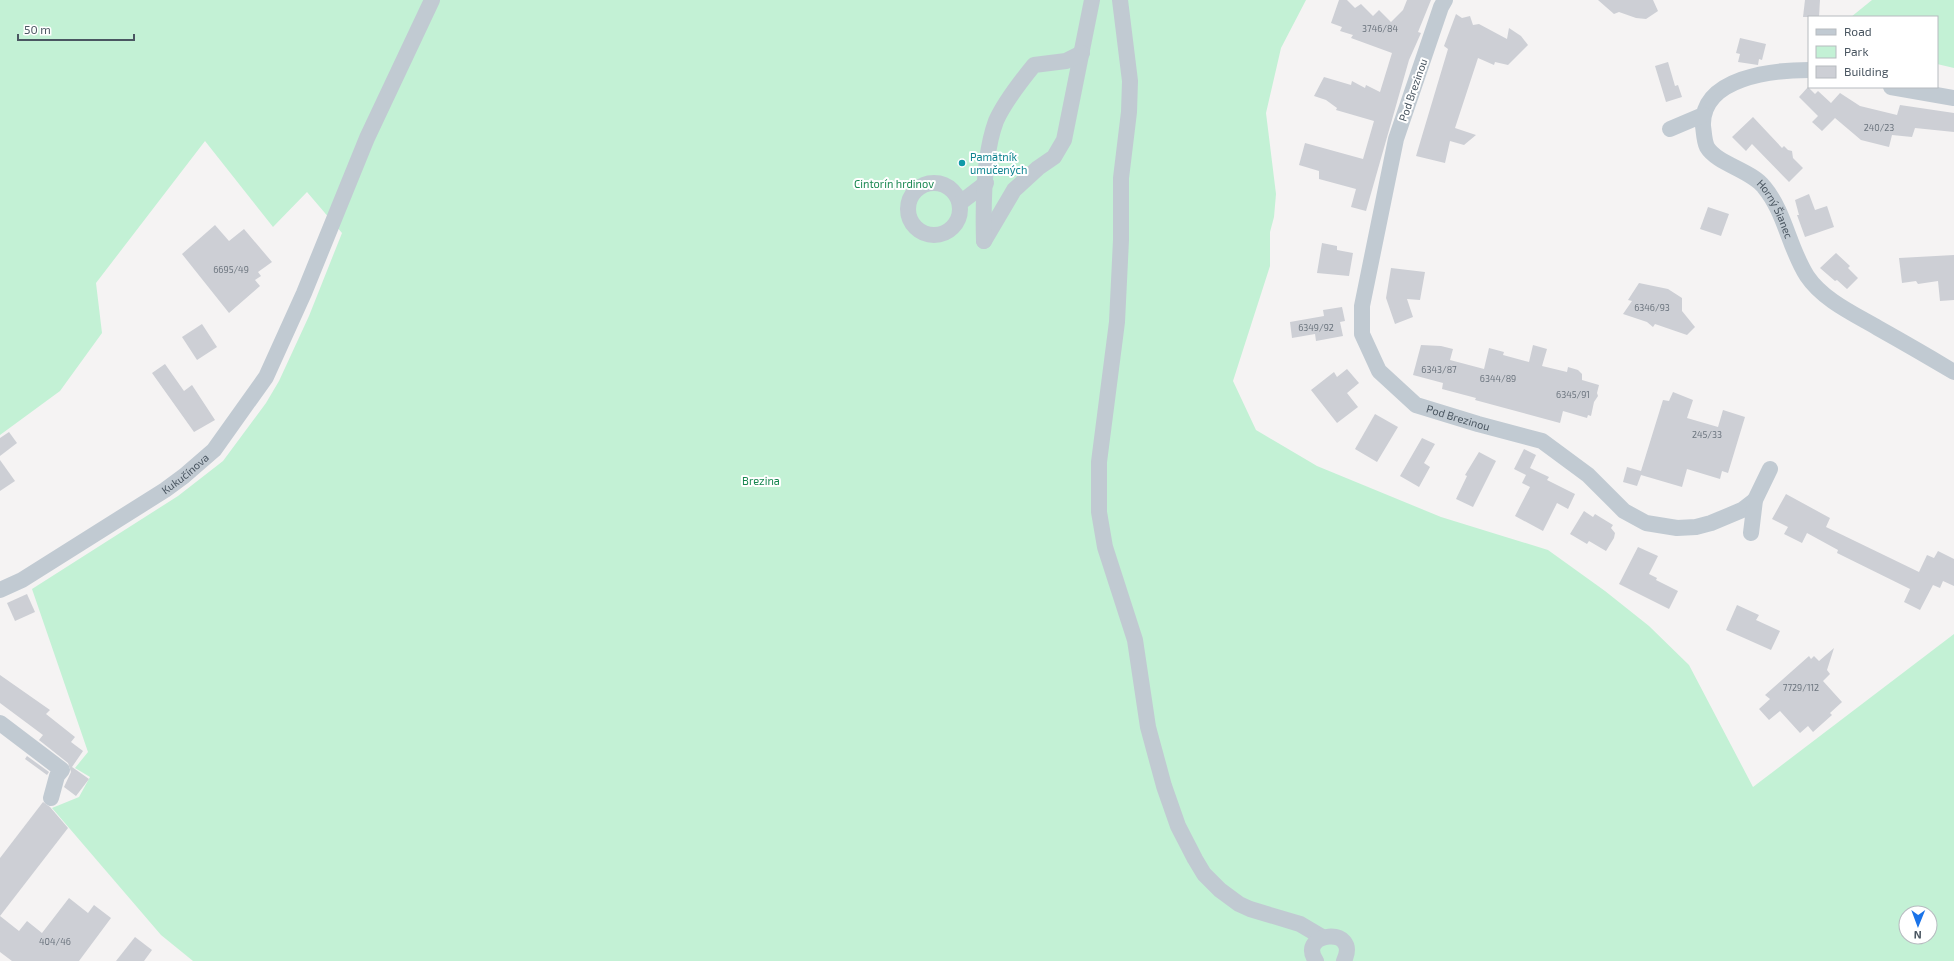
<svg xmlns="http://www.w3.org/2000/svg" width="1954" height="961" viewBox="0 0 1954 961" font-family="'Exo 2',sans-serif">
	<rect width="100%" height="100%" fill="#f5f3f3"/>
	<!-- green -->
	<g fill="#c3f1d5" fill-rule="evenodd">
		<path d="M0,0H1306L1281,48L1266,113L1276,194L1274,217L1270,232V266L1233,381L1256,430L1317,466L1441,517L1548,550L1605,591L1649,626L1689,665L1753,787L1954,634V961H193L161,935L52,808L79,797L90,777L75,768L88,752L32,589L178,496L223,461L266,403L279,381L309,316L342,233L307,192L273,227L205,141L96,283L102,333L60,391L0,435ZM1906,913H1930V937H1906Z"/>
		<path d="M1872,0H1954V68L1937,64V17H1851Z"/>
	</g>
	<!-- building -->
	<g fill="#cdcfd5">
		<path d="M1339,0H1347L1355,8L1361,4L1373,16L1379,10L1391,22L1403,10L1407,0H1431L1418,32L1421,33L1409,60L1366,211L1351,207L1356,189L1319,179V171L1299,165L1305,143L1363,159L1374,121L1336,110L1337,108L1326,100L1314,96L1324,77L1351,85L1352,81L1365,88L1366,85L1380,92L1392,53L1351,38L1353,35L1340,31L1342,27L1331,23Z"/>
		<path d="M1598,0H1653L1658,11L1646,19L1636,18L1619,12L1614,14Z"/>
		<path d="M1805,0H1820L1819,17H1803Z"/>
		<path d="M1456,14L1462,18L1470,16L1473,25L1479,24L1507,39L1509,28L1521,36L1528,45L1508,65L1495,62L1494,65L1478,58L1455,128L1476,135L1464,145L1450,141L1445,163L1416,156L1448,49L1444,46Z"/>
		<path d="M1740,38L1766,44L1762,60L1759,59L1758,65L1738,62L1740,54L1736,53Z"/>
		<path d="M1668,62L1675,86L1678,85L1682,97L1666,102L1655,66Z"/>
		<path d="M1808,87L1815,94L1818,91L1831,103L1840,93L1860,106L1897,115L1900,105L1954,113V132L1915,128L1912,137L1892,135L1889,147L1861,140L1835,118L1822,131L1812,122L1818,116L1799,97Z"/>
		<path d="M1753,117L1782,148L1784,146L1788,150L1792,151L1793,158L1803,168L1789,182L1752,144L1746,151L1732,137Z"/>
		<path d="M1809,194L1815,210L1827,206L1834,227L1805,237L1797,215H1799L1795,200Z"/>
		<path d="M1708,207L1729,214L1721,236L1700,229Z"/>
		<path d="M215,225L229,241L244,229L272,262L258,272L261,276L255,280L260,286L229,313L182,254Z"/>
		<path d="M1322,243L1337,246V250L1353,253L1349,276L1317,273Z"/>
		<path d="M1836,253L1850,266L1848,268L1858,278L1847,289L1837,280L1835,281L1820,268Z"/>
		<path d="M1954,255V300L1940,301L1938,281L1918,284L1916,281L1902,283L1899,258Z"/>
		<path d="M1391,268L1425,272L1420,300L1407,299L1413,317L1395,324L1386,298Z"/>
		<path d="M1639,283L1668,289L1682,298V311L1695,327L1687,335L1655,324L1653,327L1647,322L1623,314L1632,301L1628,300Z"/>
		<path d="M1342,307L1345,321L1340,322L1343,336L1316,341L1315,334L1292,338L1290,322L1324,316L1323,310Z"/>
		<path d="M202,324L217,347L197,360L182,337Z"/>
		<path d="M1421,345L1441,346L1453,349L1450,360L1484,369L1489,348L1504,352L1503,355L1529,362L1533,345L1547,349L1542,366L1567,372L1568,367L1578,370L1582,374V380L1599,385L1597,393L1598,396L1594,402L1591,416L1588,415L1587,418L1563,411L1560,423L1475,400L1476,398L1442,389L1443,383L1413,375Z"/>
		<path d="M165,364L184,391L192,385L215,420L194,432L152,373Z"/>
		<path d="M1347,369L1359,383L1347,393L1358,407L1337,423L1311,390L1334,372L1337,377Z"/>
		<path d="M1673,392L1693,400L1687,418L1718,427L1723,410L1745,417L1728,473L1722,471L1720,479L1687,469L1682,487L1641,475L1637,486L1623,482L1627,467L1641,471L1663,400L1669,401Z"/>
		<path d="M1375,414L1398,427L1377,462L1355,449Z"/>
		<path d="M9,432L17,443L0,456V438Z"/>
		<path d="M1422,438L1435,444L1424,463L1430,467L1419,487L1400,476Z"/>
		<path d="M1524,449L1536,455L1530,468L1549,477L1547,480L1575,494L1568,509L1557,503L1543,531L1515,516L1530,487L1522,483L1526,475L1514,469Z"/>
		<path d="M1479,452L1496,461L1473,507L1456,499L1467,476L1465,475Z"/>
		<path d="M0,460L15,481L0,491Z"/>
		<path d="M1786,494L1830,518L1826,527L1919,572L1927,555L1934,558L1938,551L1954,559V586L1943,581L1940,588L1933,585L1920,610L1904,602L1910,589L1837,553L1838,550L1807,533L1802,543L1784,534L1788,527L1772,519Z"/>
		<path d="M1584,511L1593,517L1595,514L1613,525L1611,528L1615,533L1614,538L1606,551L1589,541L1587,544L1570,534Z"/>
		<path d="M1638,547L1658,556L1649,574L1657,578L1656,580L1678,591L1669,609L1619,584Z"/>
		<path d="M27,594L35,612L15,621L7,603Z"/>
		<path d="M1737,605L1759,615L1756,620L1780,631L1771,650L1726,630Z"/>
		<path d="M1834,648L1827,670L1830,674L1823,681L1842,702L1830,713L1832,715L1813,732L1808,726L1800,733L1780,711L1769,720L1759,709L1770,699L1765,695L1809,656L1811,659L1814,656L1819,661Z"/>
		<path d="M0,675L50,710L46,714L75,737L71,742L83,751L72,767L89,779L76,796L64,787L71,772L68,763L39,740L43,735L0,703Z"/>
		<path d="M27,756L49,772L47,775L25,759Z"/>
		<path d="M43,802L50,807L68,828L0,916V858Z"/>
		<path d="M69,898L88,913L94,905L111,918L79,961H12L0,952V916L19,931L27,921L42,933Z"/>
		<path d="M135,937L152,950L144,961H116Z"/>
	</g>
	<g fill="none" stroke-linecap="round" stroke-linejoin="round">
		<!-- minor -->
		<g stroke="#c1cad2" stroke-width="16">
			<path d="M1120,0L1130,81L1129,112L1121,178V240L1117,322L1099,462V512L1105,547L1135,640L1148,727L1164,786L1178,826L1195,859L1204,874L1220,890L1239,904L1250,909L1300,924L1322,937"/>
			<path id="s1" d="M1445,0L1441,7L1396,139L1362,306V334L1379,371L1416,405L1478,424L1542,441L1588,475L1624,511L1646,523L1677,528L1696,527L1711,523L1742,510L1755,500"/>
			<path id="s2" d="M1809,70C1773,70 1701,77 1703,126C1704,132 1704,141 1707,147C1717,164 1751,170 1764,187C1785,212 1789,248 1807,276C1823,300 1854,314 1878,328C1903,342 1929,357 1954,372"/>
			<path d="M1891,87L1954,98"/>
			<path d="M1670,129L1703,115"/>
			<circle cx="934" cy="209" r="26"/>
			<path d="M960,203L986,183"/>
			<path d="M984,241L1014,190L1038,168L1054,157L1064,140L1092,0"/>
			<path d="M984,241C983,207 984,153 996,121C1004,103 1021,81 1034,65L1066,61L1082,53"/>
			<path d="M1751,533L1755,500L1770,469"/>
			<path id="s3" d="M0,590L22,580L165,490L184,476L214,450L266,377L304,293L367,138L432,0"/>
			<path d="M0,723L62,770L57,776L51,798"/>
			<path d="M1316,961C1296,932 1361,925 1344,961"/>
		</g>
	</g>
	<!-- markers -->
	<circle fill="#0f9aa8" stroke="#fff" stroke-width="1.5" cx="962" cy="163" r="4"/>
	<g text-anchor="middle" stroke-width="4" stroke-linejoin="round" paint-order="stroke">
		<!-- number labels -->
		<g font-size="9" fill="#6b747e">
			<text x="1380" y="32">3746/84</text>
			<text x="1879" y="131">240/23</text>
			<text x="231" y="273">6695/49</text>
			<text x="1652" y="311">6346/93</text>
			<text x="1316" y="331">6349/92</text>
			<text x="1439" y="373">6343/87</text>
			<text x="1498" y="382">6344/89</text>
			<text x="1573" y="398">6345/91</text>
			<text x="1707" y="438">245/33</text>
			<text x="1801" y="691">7729/112</text>
			<text x="55" y="945">404/46</text>
		</g>
		<!-- street labels -->
		<g font-size="11" fill="#4a5661" stroke="#fff">
			<text transform="translate(1413 90) rotate(-71)" y="4">Pod Brezinou</text>
			<text dy="4" stroke="none"><textPath href="#s2" startOffset="250">Horný Šianec</textPath></text>
			<text dy="4" stroke="none"><textPath href="#s1" startOffset="481">Pod Brezinou</textPath></text>
			<text dy="4" stroke="none"><textPath href="#s3" startOffset="219">Kukučínova</textPath></text>
		</g>
		<!-- culture labels -->
		<g font-size="11" fill="#0d838f" stroke="#fff" text-anchor="start">
			<text x="970" y="161">Pamätník<tspan x="970" dy="13">umučených</tspan></text>
		</g>
		<!-- park labels -->
		<g font-size="11" fill="#17864f" stroke="#fff">
			<text x="894" y="188">Cintorín hrdinov</text>
			<text x="761" y="485">Brezina</text>
		</g>
	</g>
	<!-- legend -->
	<rect x="1808" y="16" width="130" height="72" fill="#ffffff" stroke="#b7bbc0"/>
	<rect x="1816" y="29" width="20" height="6" fill="#c1cad2" stroke="#b7bbc0"/>
	<text x="1844" y="36" font-size="12" fill="#4a5661">Road</text>
	<rect x="1816" y="46" width="20" height="12" fill="#c3f1d5" stroke="#b7bbc0"/>
	<text x="1844" y="56" font-size="12" fill="#4a5661">Park</text>
	<rect x="1816" y="66" width="20" height="12" fill="#cdcfd5" stroke="#b7bbc0"/>
	<text x="1844" y="76" font-size="12" fill="#4a5661">Building</text>
	<!-- north arrow -->
	<g transform="translate(1918 925) rotate(181)"><circle r="19" fill="#ffffff" stroke="#b7bbc0"/>
	<path d="M0-3L7 15L0 10L-7 15Z" fill="#1a73e8"/>
	<text y="-6" font-size="11" font-weight="bold" text-anchor="middle" fill="#4a5661">N</text>
	</g>
	<!-- scale -->
	<path d="M18 34v6h116v-6" fill="none" stroke="#4a5661" stroke-width="2"/>
	<text x="24" y="34" font-size="12" fill="#4a5661" stroke="#ffffff" stroke-width="3" paint-order="stroke">50 m</text>
</svg>
